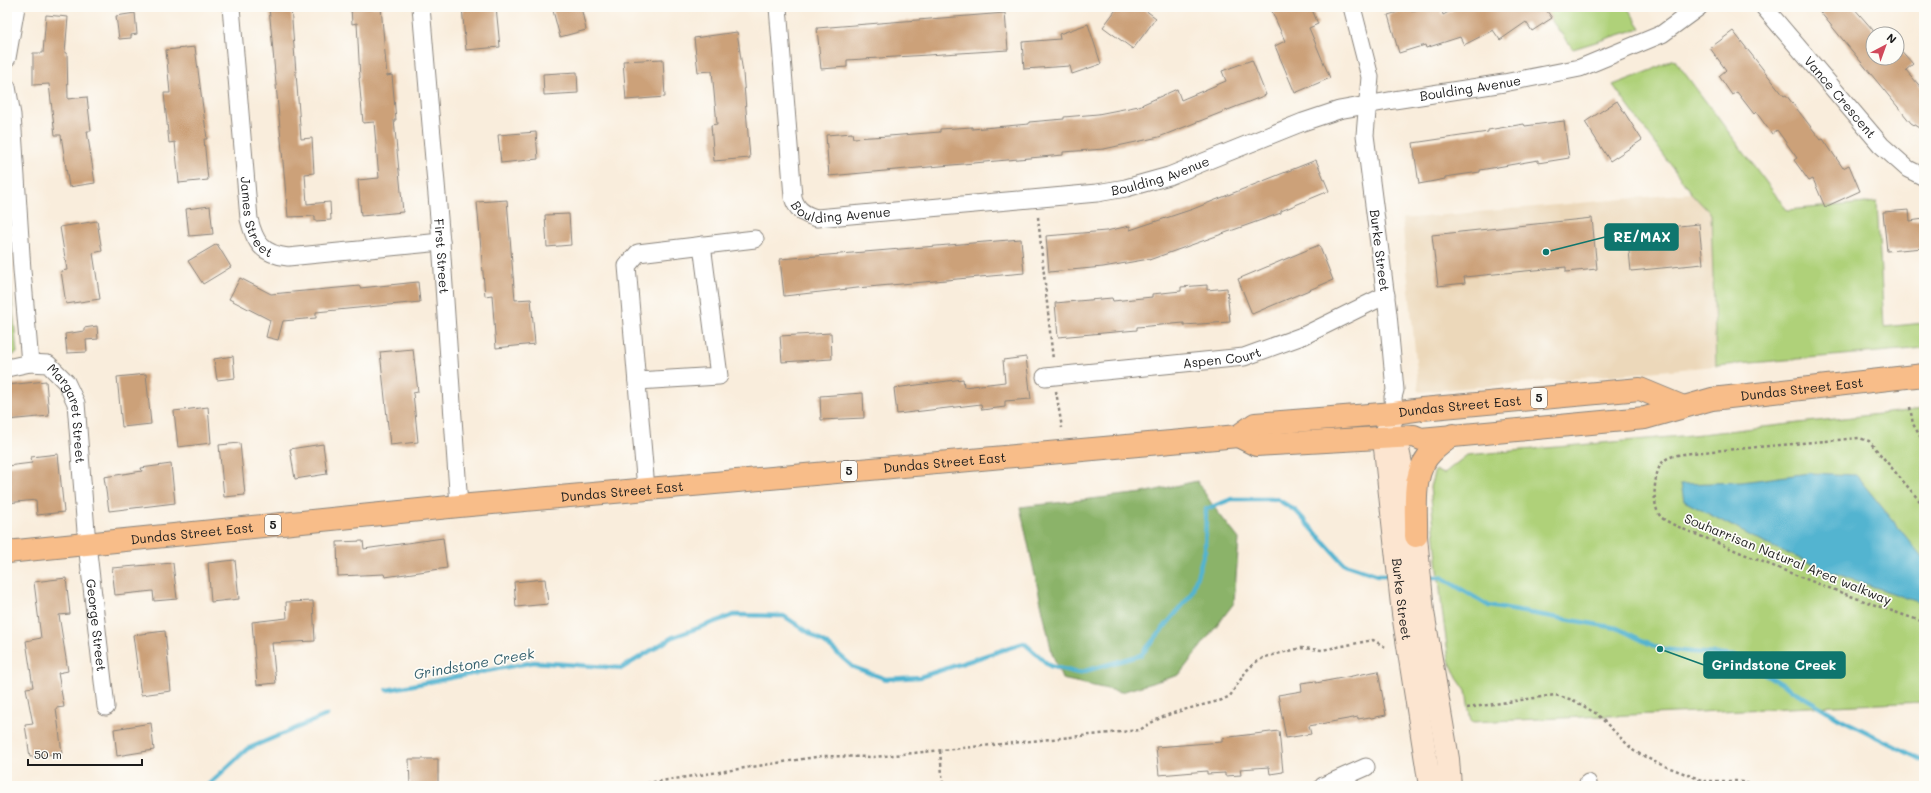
<svg xmlns="http://www.w3.org/2000/svg" width="1931" height="793" viewBox="0 0 1931 793" font-family="Mali,sans-serif">
	<rect width="100%" height="100%" fill="#fdfcf7"/>
	<filter id="ink" filterUnits="userSpaceOnUse"><feTurbulence type="fractalNoise" baseFrequency=".025" numOctaves="2"/><feDisplacementMap in="SourceGraphic" scale="8" xChannelSelector="R" yChannelSelector="G"/><feConvolveMatrix kernelMatrix="1 2 1 2 8 2 1 2 1" color-interpolation-filters="sRGB"/></filter>
	<filter id="wash" filterUnits="userSpaceOnUse"><feTurbulence type="fractalNoise" baseFrequency=".012" numOctaves="4" result="noise"/><feDisplacementMap in="SourceGraphic" scale="16" xChannelSelector="R" yChannelSelector="G"/><feGaussianBlur stdDeviation="0.9" result="paint"/><feColorMatrix in="noise" values="0 0 0 0 0 0 0 0 0 0 0 0 0 0 0 0 0 1.4 0 .05"/><feComposite in="paint" operator="in"/></filter>
	<g filter="url(#wash)">
		<rect width="100%" height="100%" fill="#f9eddc"/>
		<!-- built -->
		<path fill="#ecd8ba" d="M1691,193L1711,214L1716,366L1419,392L1402,219Z"/>
		<!-- green -->
		<g fill="#afd179" stroke="#66764a">
			<path d="M1541,7H1627L1641,28L1573,49Z"/>
			<path d="M1674,59L1787,210L1877,202L1884,327L1924,323V348L1716,366L1711,214L1691,193L1613,85L1652,70Z"/>
			<path d="M7,244L17,353L7,358Z"/>
			<path d="M1924,409V702L1471,722L1466,691L1457,678L1449,660L1442,610L1430,487L1435,470L1443,474L1467,455L1692,435Z"/>
		</g>
		<!-- forest -->
		<path fill="#8bb369" stroke="#546842" d="M1197,481L1213,506L1239,539L1234,603L1179,675L1121,692L1062,679L1052,653L1020,507L1143,493Z"/>
		<!-- water -->
		<path fill="#52b4d0" stroke="#376876" d="M1809,473L1856,475L1924,559V604L1828,571L1766,544L1684,501L1681,484L1742,482Z"/>
		<g fill="none" stroke-linecap="round" stroke-linejoin="round">
			<!-- stream -->
			<g stroke="#52b4d0" stroke-width="4.5">
				<path d="M1426,577H1441L1489,606L1617,628L1660,649L1735,656L1839,718L1924,761"/>
				<path d="M387,690L534,662L622,668L673,637L734,615L784,616L829,646L853,667L886,679L920,677L1024,643L1050,666L1078,673L1141,655L1191,595L1205,550L1206,509L1232,499H1277L1296,511L1344,564L1378,575H1393"/>
				<path d="M207,786L247,749L327,715"/>
			</g>
		</g>
		<g id="blocks">
			<!-- building -->
			<g fill="#cca179">
				<path d="M269,7H291L301,139L312,138L314,173L305,174L307,204L330,202L331,220L315,221V216L288,217Z"/>
				<path d="M351,7H381L387,76L392,75L396,120H394L403,212L361,216L358,180L379,178L374,122L363,123L359,78H360L357,23L352,24Z"/>
				<path d="M462,7H496L500,47L466,50Z"/>
				<path d="M552,7H581L586,30L560,37Z"/>
				<path d="M1118,7H1141L1156,18L1133,49L1103,27Z"/>
				<path d="M1270,7H1311L1318,24L1309,28L1330,78L1295,93L1275,46L1285,41Z"/>
				<path d="M1426,7H1441L1443,15L1458,7H1544L1552,18L1532,31L1526,22L1500,40L1493,30L1464,45L1460,37L1426,48L1425,45L1399,53L1388,15L1411,8L1412,11Z"/>
				<path d="M1816,7H1853L1873,30V58H1897V46L1913,64L1906,70L1924,91V131L1911,123Z"/>
				<path d="M135,13L137,34L131,35V38L119,39L116,16Z"/>
				<path d="M1005,13L1008,50L847,60V67L821,69L817,28Z"/>
				<path d="M46,15L68,17L65,53H67L68,99L87,97L91,131H87L95,183L69,187L61,135H55L49,84L33,85V53H43Z"/>
				<path d="M1088,24L1101,64L1072,74L1070,66L1024,69L1022,42L1060,39L1059,34Z"/>
				<path d="M1733,31L1784,96L1786,95L1821,140L1823,139L1843,168L1849,165L1860,191L1825,207L1813,179L1809,181L1794,160L1797,158L1777,130L1772,134L1756,112L1754,114L1737,92L1732,95L1719,76L1726,70L1710,48Z"/>
				<path d="M737,32L743,73L750,158L714,161L711,125L717,124L712,71L698,72L694,38Z"/>
				<path d="M195,47L207,139H204L208,180L179,183L175,142L169,143L164,93H170L166,50Z"/>
				<path d="M663,59L665,97L626,100L623,61Z"/>
				<path d="M1252,60L1266,95L1159,137L1104,149L1063,152V155L829,176L826,135L852,133L853,138L889,136L940,132V129L972,127V129L1029,124V122L1064,119V117L1098,114L1139,106L1177,89L1181,100L1226,81L1222,71Z"/>
				<path d="M577,72L578,93L544,95L543,74Z"/>
				<path d="M1617,101L1642,140L1610,161L1585,122Z"/>
				<path d="M1564,121L1569,158L1538,163V160L1480,170V172L1445,177V179L1419,184L1413,143L1488,132V130L1524,124L1525,126Z"/>
				<path d="M536,132L538,159L501,163L498,135Z"/>
				<path d="M1316,160L1329,191L1281,211V213L1149,260V259L1103,267L1049,272L1046,236L1106,231L1130,226V230L1193,209Z"/>
				<path d="M507,200L515,300L531,299L535,344L496,348L492,295L485,296L477,202Z"/>
				<path d="M210,206L213,234L189,236L186,209Z"/>
				<path d="M1909,210L1910,221L1924,219V248L1887,251L1883,212Z"/>
				<path d="M569,214L571,245L547,247L545,215Z"/>
				<path d="M1592,218L1597,269L1566,272V267L1464,277L1465,283L1438,286L1432,235Z"/>
				<path d="M97,221L102,251L93,253L100,299L66,304L61,271L67,270L60,227Z"/>
				<path d="M1699,224L1703,264L1631,271L1627,231Z"/>
				<path d="M1021,239L1024,273L857,288L784,296L780,259Z"/>
				<path d="M217,244L231,267L203,284L188,261Z"/>
				<path d="M1319,245L1333,280L1252,314L1238,279Z"/>
				<path d="M240,278L271,294L360,286V288L418,282L420,302L316,312V318L283,321L278,340L266,337L270,320L229,299Z"/>
				<path d="M1207,285V290L1227,288L1230,322L1184,325V323L1137,327V330L1058,337L1055,303L1112,298L1113,301L1152,297V294L1181,291V287Z"/>
				<path d="M97,326L98,339L86,340L87,352L67,353L65,334L84,331V328Z"/>
				<path d="M831,333L832,359L782,362L780,336Z"/>
				<path d="M413,349L418,392L413,393L418,442L390,445L380,352Z"/>
				<path d="M233,356L235,378L217,380L214,359Z"/>
				<path d="M1026,357L1031,399L1005,401V407L982,410L981,404L897,414L894,388L963,379L964,387L1005,382L1003,360Z"/>
				<path d="M146,374L151,424L122,427L117,377Z"/>
				<path d="M46,381L49,416L7,420V385Z"/>
				<path d="M863,393L864,418L821,420L820,396Z"/>
				<path d="M208,407L211,443L178,447L174,411Z"/>
				<path d="M240,443L245,495L224,497L219,445Z"/>
				<path d="M323,444L327,474L295,479L290,449Z"/>
				<path d="M58,454L64,512L37,515L36,500L7,503V466L32,463L31,457Z"/>
				<path d="M171,464L175,503L109,511L104,477L142,471L141,468Z"/>
				<path d="M443,538L447,568L385,577L384,574L338,576L337,542L363,541L364,549Z"/>
				<path d="M235,560L239,599L211,602L208,563Z"/>
				<path d="M173,563L177,599L154,601L153,591L115,595L112,568Z"/>
				<path d="M66,578L70,614L59,615L68,671L58,673L64,707L56,708L62,753L30,757L25,725L33,724L26,688L33,687L26,641L41,638L34,582Z"/>
				<path d="M545,579L548,604L516,607L514,582Z"/>
				<path d="M313,601L315,641L272,643L276,683L257,685L252,622L287,618L286,602Z"/>
				<path d="M165,631L171,691L141,695L133,635Z"/>
				<path d="M1378,671L1386,715L1371,718L1370,717L1358,719V717L1353,718L1309,726L1311,734L1286,738L1278,695L1302,691L1301,683L1316,681V683Z"/>
				<path d="M151,723L154,750L117,756L114,729Z"/>
				<path d="M1279,731L1283,772L1270,774L1269,767L1240,769L1241,775L1225,776V773L1207,774V771L1159,775L1156,747L1222,742V738Z"/>
				<path d="M409,759H438V786H410Z"/>
			</g>
		</g>
	</g>
	<g filter="url(#ink)">
		<use href="#blocks" fill-opacity="0" stroke="#8a847c" stroke-width="1"/>
		<g fill="none" stroke-linecap="round" stroke-linejoin="round">
			<defs>
				<g id="street">
					<path id="s1" d="M231,7L249,219C255,243 262,254 288,257L441,242"/>
					<path id="s2" d="M421,7L441,242L459,506"/>
					<path id="s3" d="M778,7L793,197C796,209 804,215 817,218L1097,193L1126,188L1169,176L1303,122L1339,110L1394,100L1504,83L1580,68L1662,34L1699,7"/>
					<path id="s4" d="M1352,7L1370,77L1365,135L1388,314L1395,390L1393,397L1394,413"/>
					<path id="s5" d="M1764,7L1881,145L1908,169L1924,177"/>
					<path d="M7,58L16,7"/>
					<path id="s6" d="M7,87L12,115L22,270L30,363L48,364L66,382L76,403L87,544L106,707"/>
					<path d="M7,368L30,363"/>
					<path id="s7" d="M1045,377L1244,357L1305,335L1386,295"/>
					<path d="M637,381L719,376L702,245"/>
					<path d="M646,489L627,266L638,253L755,239"/>
					<path d="M1323,786L1366,767"/>
					<path d="M1587,786L1588,783"/>
				</g>
				<g id="secondary">
					<path id="s8" d="M1394,413L1384,439L1403,614L1430,786"/>
					<path d="M1396,440L1416,536L1423,612L1448,759L1450,786"/>
				</g>
				<g id="primary">
					<path id="s9" d="M1238,436L1256,445L1414,436L1421,439L1645,418L1712,399L1924,375"/>
					<path d="M1416,536C1417,508 1410,472 1433,451C1439,445 1446,440 1453,435"/>
					<path id="s10" d="M7,552L459,506L1238,436L1255,424L1394,413L1422,409L1640,389L1681,406"/>
				</g>
			</defs>
			<!-- street casing -->
			<use href="#street" stroke="#8a847c" stroke-width="19"/>
			<!-- secondary casing -->
			<use href="#secondary" stroke="#8a847c" stroke-width="24"/>
			<!-- primary casing -->
			<use href="#primary" stroke="#8a847c" stroke-width="24"/>
			<!-- path -->
			<g stroke="#8a847c" stroke-width="2.5" stroke-dasharray="3 3" stroke-linecap="butt">
				<path d="M1038,217L1053,360"/>
				<path d="M1056,391L1062,428"/>
				<path d="M1910,407L1913,424L1924,443"/>
				<path d="M1924,506L1869,441L1859,438L1691,453C1671,456 1660,456 1656,478C1654,489 1653,508 1661,517C1668,524 1703,537 1713,541C1783,571 1853,598 1924,622"/>
				<path d="M1467,708L1555,695L1573,700L1597,714L1634,751L1657,763L1704,781H1737L1759,786"/>
				<path d="M940,751L943,786"/>
				<path d="M629,786L822,756L874,757L1140,730C1164,712 1193,708 1222,700L1230,696L1246,671L1256,662L1265,657L1301,648L1322,650L1373,640L1387,648"/>
			</g>
			<!-- street -->
			<use href="#street" stroke="#fff" stroke-width="17"/>
			<!-- secondary -->
			<use href="#secondary" stroke="#fce5d0" stroke-width="22"/>
			<!-- primary -->
			<use href="#primary" stroke="#f8bd89" stroke-width="22"/>
		</g>
	</g>
	<g text-anchor="middle" stroke-width="3.5" stroke-linejoin="round" paint-order="stroke">
		<!-- shield labels -->
		<g fill="#fdfcf7" stroke="#605f5e" stroke-width="1">
			<rect x="1531" y="388" width="16" height="20" rx="3"/>
			<rect x="841" y="461" width="16" height="20" rx="3"/>
			<rect x="265" y="515" width="16" height="20" rx="3"/>
		</g>
		<g font-size="12" font-weight="bold" fill="#1c1c1c">
			<text x="1539" y="402">5</text>
			<text x="849" y="475">5</text>
			<text x="273" y="529">5</text>
		</g>
		<!-- street labels -->
		<g font-size="13" fill="#1c1c1c" stroke="#fdfcf7">
			<text dy="5" stroke="none"><textPath href="#s3" startOffset="895">Boulding Avenue</textPath></text>
			<text dy="5" stroke="none"><textPath href="#s5" startOffset="118">Vance Crescent</textPath></text>
			<text dy="5" stroke="none"><textPath href="#s3" startOffset="571">Boulding Avenue</textPath></text>
			<text dy="5" stroke="none"><textPath href="#s3" startOffset="247">Boulding Avenue</textPath></text>
			<text dy="5" stroke="none"><textPath href="#s1" startOffset="213">James Street</textPath></text>
			<text dy="5" stroke="none"><textPath href="#s4" startOffset="247">Burke Street</textPath></text>
			<text dy="5" stroke="none"><textPath href="#s2" startOffset="250">First Street</textPath></text>
			<text dy="5" stroke="none"><textPath href="#s7" startOffset="178">Aspen Court</textPath></text>
			<text dy="5" stroke="none"><textPath href="#s9" startOffset="571">Dundas Street East</textPath></text>
			<text dy="5" stroke="none"><textPath href="#s10" startOffset="1463">Dundas Street East</textPath></text>
			<text dy="5" stroke="none"><textPath href="#s6" startOffset="351">Margaret Street</textPath></text>
			<text dy="5" stroke="none"><textPath href="#s10" startOffset="942">Dundas Street East</textPath></text>
			<text dy="5" stroke="none"><textPath href="#s10" startOffset="618">Dundas Street East</textPath></text>
			<text dy="5" stroke="none"><textPath href="#s10" startOffset="186">Dundas Street East</textPath></text>
			<text transform="translate(1788 559) rotate(22)" y="5">Souharrisan Natural Area walkway</text>
			<text dy="5" stroke="none"><textPath href="#s8" startOffset="189">Burke Street</textPath></text>
			<text dy="5" stroke="none"><textPath href="#s6" startOffset="567">George Street</textPath></text>
		</g>
		<!-- water labels -->
		<g font-size="14" font-style="italic" fill="#34606d" stroke="#fdfcf7">
			<text transform="translate(474 664) rotate(-10)" y="5">Grindstone Creek</text>
		</g>
	</g>
	<!-- callouts -->
	<path fill="none" stroke="#0f766e" stroke-width="1.5" d="M1546 252L1605 237M1660 649L1704 665"/>
	<g fill="#0f766e" stroke="#fdfcf7" stroke-width="1.5">
		<circle cx="1546" cy="252" r="4"/>
		<circle cx="1660" cy="649" r="4"/>
	</g>
	<g fill="#0f766e" stroke="#0f766e" stroke-width="1.5">
		<rect x="1605" y="224" width="73" height="26" rx="4"/>
		<rect x="1704" y="652" width="141" height="26" rx="4"/>
	</g>
	<g font-size="14" text-anchor="middle" font-weight="bold" fill="#fff">
		<text x="1642" y="242">RE/MAX</text>
		<text x="1774" y="670">Grindstone Creek</text>
	</g>
	<!-- margin -->
	<rect width="1931" height="793" fill="none" stroke="#fdfcf7" stroke-width="24"/>
	<!-- north arrow -->
	<g transform="translate(1885 46) rotate(41)"><circle r="19" fill="#fdfcf7" stroke="#a3a29f"/>
	<path d="M0-3L7 15L0 10L-7 15Z" fill="#d1495b"/>
	<text y="-6" font-size="11" font-weight="bold" text-anchor="middle" fill="#1c1c1c">N</text>
	</g>
	<!-- scale -->
	<path d="M28 759v6h114v-6" fill="none" stroke="#1c1c1c" stroke-width="2"/>
	<text x="34" y="759" font-size="12" fill="#1c1c1c" stroke="#fdfcf7" stroke-width="3" paint-order="stroke">50 m</text>
</svg>
